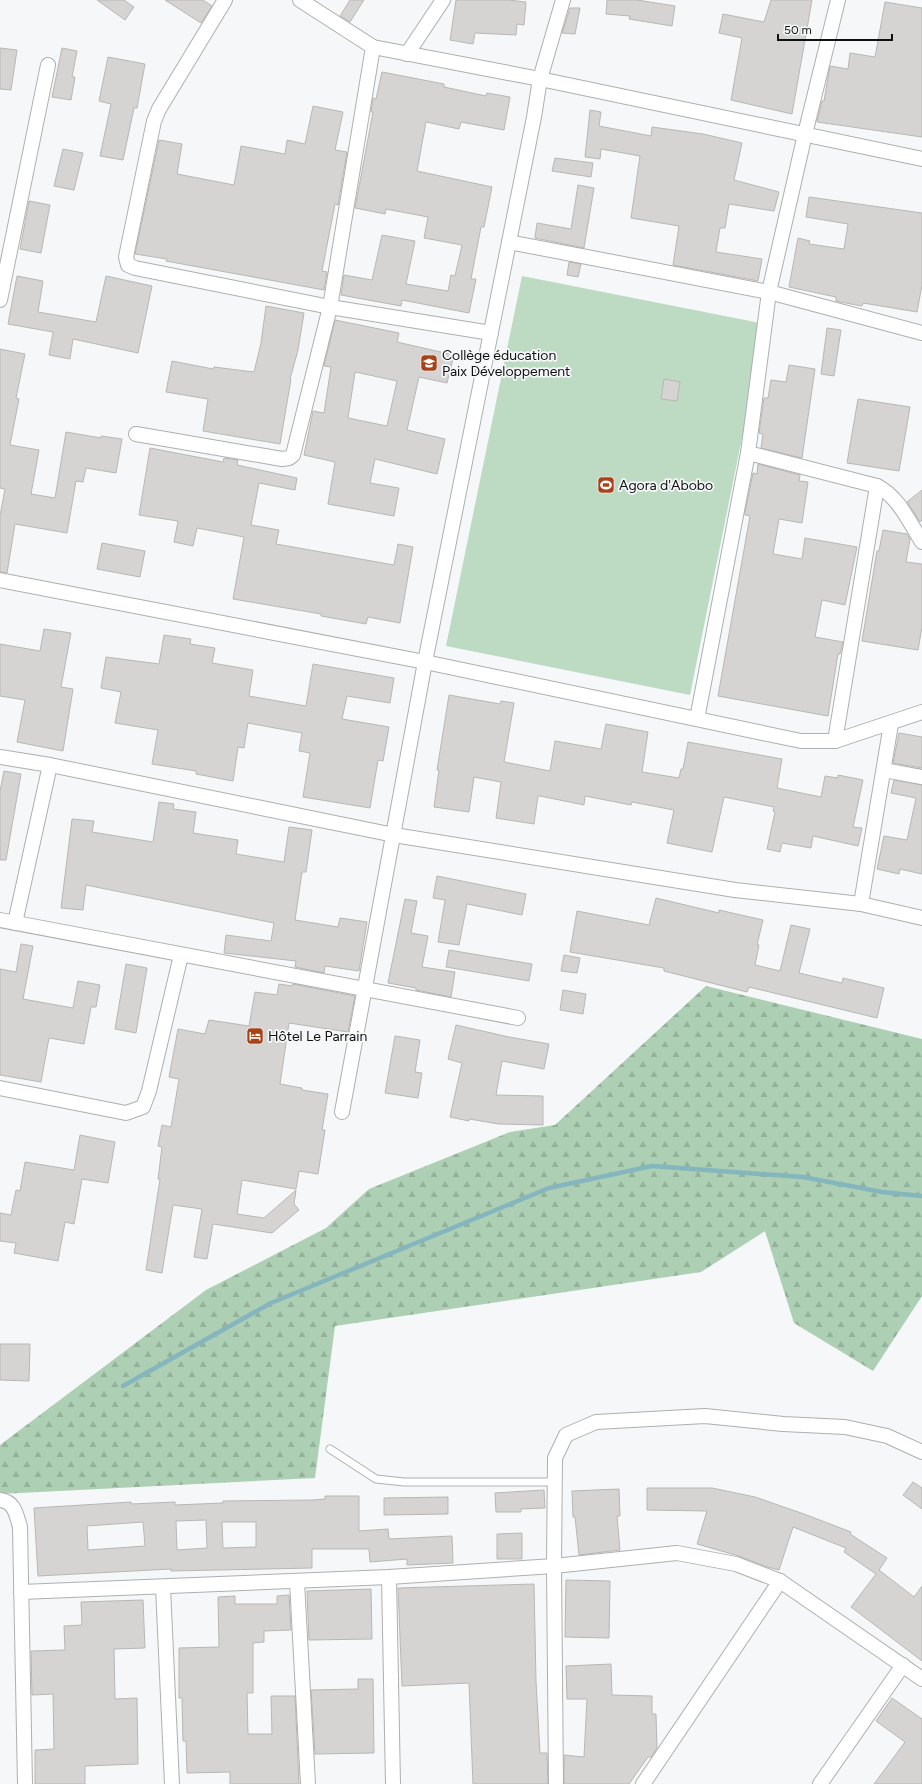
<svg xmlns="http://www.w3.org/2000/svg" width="922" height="1784" viewBox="0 0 922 1784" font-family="Figtree,sans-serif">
	<defs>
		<pattern id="forest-firs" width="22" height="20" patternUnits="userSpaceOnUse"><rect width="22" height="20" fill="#adcfb3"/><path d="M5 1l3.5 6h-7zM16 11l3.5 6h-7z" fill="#94b199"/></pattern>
	</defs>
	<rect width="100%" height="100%" fill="#f5f7f8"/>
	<!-- green -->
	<path fill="#bddac2" d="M522,276L765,324L690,695L446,646Z"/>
	<!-- forest -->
	<path fill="url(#forest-firs)" d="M706,986L922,1039V1296L873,1371L794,1323L765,1231L701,1272L335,1326L315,1478L0,1494V1445L206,1290L326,1228L369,1189L510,1132L555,1125Z"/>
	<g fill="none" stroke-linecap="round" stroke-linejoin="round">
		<!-- stream -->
		<path stroke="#85b6be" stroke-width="4.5" d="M123,1386L271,1303L549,1188L652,1166L803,1177L882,1192L922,1196"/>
	</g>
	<!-- building -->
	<g fill="#d5d4d3" stroke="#b9b7b6" fill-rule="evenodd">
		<path d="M97,0H124L134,7L125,20Z"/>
		<path d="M165,0H203L212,6L201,23Z"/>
		<path d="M350,0H364L350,22L340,16Z"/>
		<path d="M456,0H508L526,2L524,25L517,24L516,35L475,33L473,44L450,40Z"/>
		<path d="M607,0H637L675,6L672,26L629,19L630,16L606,14Z"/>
		<path d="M771,0H812L792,114L731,100L742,38L719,33L723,14L764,22Z"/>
		<path d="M885,2L922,8V137L817,122L822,101H824L830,66L848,69L850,53L875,57Z"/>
		<path d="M570,8H580L575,34L562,33Z"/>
		<path d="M0,48L17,50L11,90L0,89Z"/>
		<path d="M62,48L77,51L72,77H75L71,100L52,97Z"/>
		<path d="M108,57L145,64L137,108H134L123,160L100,156L111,104L99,101Z"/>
		<path d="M382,72L444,84V87L486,96L487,93L510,97L504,130L461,122L459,129L426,122L417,171L492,187L484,227H481L471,279H476L469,313L402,300L401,306L341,295L344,275L372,280L382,235L415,241L406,284L448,291L451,275L455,276L462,245L424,238L428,217L386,209L385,214L355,208L373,112H371L373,98L376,99Z"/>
		<path d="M313,106L343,112L335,150L347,152L338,205L335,204L322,271L327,272L324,290L166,261L167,259L135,254L159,140L182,144L177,174L234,185L241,146L285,154L287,140L305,144Z"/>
		<path d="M590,110L601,112L599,126L651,136L652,127L703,134L742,143L734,180L779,192L774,211L729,204L725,228H720L716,252L762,259L758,281L673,265L679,226L631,218L640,156L601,149L600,159L585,157Z"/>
		<path d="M63,149L83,153L74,190L54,186Z"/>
		<path d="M555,158L593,163L591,177L552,171Z"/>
		<path d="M578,185L594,188L584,248L535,238L537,223L571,229Z"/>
		<path d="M809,197L922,213V285L917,312L863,303L862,306L840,302L836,301V297L789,287L798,238L810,241L809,244L844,249L848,224L806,217Z"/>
		<path d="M29,201L50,205L41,253L20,249Z"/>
		<path d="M569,262L581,264L578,277L567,275Z"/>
		<path d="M17,276L43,281L38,312L96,322L106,276L152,286L138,353L73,339L70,359L49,355L53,332L8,324Z"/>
		<path d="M266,306L304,313L298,350L290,379H291L280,444L203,431L208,399L166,392L172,361L213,369L214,367L254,372L261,343Z"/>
		<path d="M335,320L399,333L397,342L454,355L447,383L419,377L407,430L445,439L437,474L375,459L370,483L399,488L394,516L328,504L335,462L304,455L313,411L324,413L331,367L324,366ZM355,372L397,381L387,426L348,418Z"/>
		<path d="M827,328L841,330L834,376L821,374Z"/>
		<path d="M0,349L25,354L16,398L19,399L10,445L39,450L31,494L55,498L66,432L101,438V436L122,439L116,473L86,468L83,482L76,481L67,533L15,524L7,573L0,572V516L5,489L0,488Z"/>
		<path d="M789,365L815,369L802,458L761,448L763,434L759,433L764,398H768L771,380L786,382Z"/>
		<path d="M664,379L680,382L677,401L661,399Z"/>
		<path d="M858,399L910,407L899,471L847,463Z"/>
		<path d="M150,448L223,462L224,458L238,460L237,465L297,478L295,490L259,483L251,525L279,530L276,544L394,565L398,544L413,547L400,623L368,617L366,624L321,616V614L233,599L244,537L197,528L193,546L174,542L178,521L139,515Z"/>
		<path d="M758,464L800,475L799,481L808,482L802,523L779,519L773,554L802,559L805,538L857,547L845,605L822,600L815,637L843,642L840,654H838L828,716L718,696L750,516L745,515V512L753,473L757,474Z"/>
		<path d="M922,490V520L920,522L907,502Z"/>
		<path d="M883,530L907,534L910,539L906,562L922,564V627L918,650L862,641L877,551H879Z"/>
		<path d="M102,543L145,551L140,577L97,569Z"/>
		<path d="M44,629L71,633L61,687L73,689L63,751L17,742L25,700L0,696V644L40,651Z"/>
		<path d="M164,635L191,639L190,644L215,648L212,663L253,670L249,696L306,706L313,664L394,678L390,703L347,696L342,719L389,727L383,761L378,760L370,808L303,797L310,753L299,751L302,733L248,723L244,748L238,747L233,781L196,774V771L152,764L158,730L115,723L121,692L101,688L106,657L159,664Z"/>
		<path d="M449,695L500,704L501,701L514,703L504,762L550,771L555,741L601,749L606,724L648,732L642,772L679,778L681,769H683L688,742L782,759L777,788L821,797L825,776L838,778V775L863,780L853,827L862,828L858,846L813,836L811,848L782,843L780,852L767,849L775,812L773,811L774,807L724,797L712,852L667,843L674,810L632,802L631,805L585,796L584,805L540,796H538L534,824L496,818L501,782L474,777L469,812L434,807L439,770H437Z"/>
		<path d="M899,733L922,737V768L893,763Z"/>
		<path d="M4,771L21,774L6,860H0V791Z"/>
		<path d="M894,780L922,785V874L900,869L899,874L877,869L884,836L907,840L916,798L891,793Z"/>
		<path d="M159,802L174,804L173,809L196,812L193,833L238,840L236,854L284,862L289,827L312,830L306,872H302L295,920L338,927L340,918L367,922L359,971L325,966L324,973L295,967L296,961L224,953L226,935L271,941L274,923L86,885L83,910L61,908L72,819L94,821L92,832L153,842Z"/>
		<path d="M437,876L526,894L522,915L467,904L459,945L438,942L445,900L433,898Z"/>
		<path d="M656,898L719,913V910L763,920L757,945H759L755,965L780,971L791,925L810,929L799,973L842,983L843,978L884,988L877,1018L749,987L747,992L664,971V968L570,952L577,911L649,925Z"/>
		<path d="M405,899L417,901L411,933L428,936L422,967L455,972L451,997L416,990V988L388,983Z"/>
		<path d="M21,944L33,946L23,999L73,1008L78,981L100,985L96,1007H91L84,1044L49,1038L41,1082L0,1075V969L16,972Z"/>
		<path d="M449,950L532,964L529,981L446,967Z"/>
		<path d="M564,955L580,958L577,973L561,971Z"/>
		<path d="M126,964L147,968L136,1033L115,1029Z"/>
		<path d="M279,984L292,986L293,984L355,996L348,1032L289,1023L280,1084L302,1088V1090L328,1094L322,1130H325L318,1174L299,1171L296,1189L242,1180L237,1214L264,1218L296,1190L294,1204L299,1210L272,1233L213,1224L207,1259L194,1257L202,1209L173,1205L162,1273L146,1270L160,1179H158L162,1147L158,1146L162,1125L171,1127L179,1079L169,1077L178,1029L205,1034L209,1020L249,1026L255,992L277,995Z"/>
		<path d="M563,990L586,994L583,1014L560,1010Z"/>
		<path d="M456,1025L509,1037L549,1044L544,1069L502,1061L496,1095L543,1096V1125L499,1124L469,1119V1121L450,1117L462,1063L448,1059Z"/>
		<path d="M395,1036L420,1040L415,1072L422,1073L418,1098L385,1093Z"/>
		<path d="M80,1135L115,1142L108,1183L82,1179L74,1224L65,1222L58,1261L14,1253L16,1243L0,1241V1213L11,1215L16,1190L20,1191L25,1162L74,1170Z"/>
		<path d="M0,1344H30L29,1381L0,1380Z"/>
		<path d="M913,1482L922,1488V1509L903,1495Z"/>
		<path d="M647,1488H712L755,1497L804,1514L851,1532L850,1534L887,1558L879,1570L914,1597L922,1586V1661L851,1607L876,1574L844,1552L846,1548L793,1527L779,1570L764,1566L739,1556L697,1544L707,1511L647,1510Z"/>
		<path d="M619,1489L620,1516H617L620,1550L579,1555L575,1517H573L572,1491Z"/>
		<path d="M544,1490L545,1508L521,1509V1512H496L495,1493Z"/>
		<path d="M325,1496H359V1531L388,1529L389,1539L452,1536L453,1563L407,1565V1559L370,1562L369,1549H312V1568L171,1571V1569L38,1576L34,1508L131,1502V1504L175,1502V1505L223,1503V1501L313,1500L325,1499ZM206,1520L207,1548L177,1550L176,1521ZM143,1522L145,1546L88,1550L87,1526ZM222,1522H256V1547L223,1548Z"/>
		<path d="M448,1497V1514L384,1515V1498Z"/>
		<path d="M522,1533V1559H497V1534Z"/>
		<path d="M566,1580L610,1581L609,1638L565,1637Z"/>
		<path d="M534,1584L536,1681L540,1753H547L548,1784H473L469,1683L402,1686L398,1588Z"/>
		<path d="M371,1589L372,1639L309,1640L307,1591Z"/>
		<path d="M289,1595L291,1630L264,1631V1642L253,1643V1693H247L248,1734H272L271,1696H295L299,1784H230V1772L187,1773L186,1741H183L182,1698H179V1648L219,1647L218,1597L235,1596V1604H277V1596Z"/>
		<path d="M143,1600L145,1648L114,1649L115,1699L137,1698L138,1764L85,1766V1784H35V1750L54,1749L53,1694L32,1695L31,1651L65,1650L64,1626L82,1625L81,1602Z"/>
		<path d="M611,1664L612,1695L652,1696V1714H656L657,1748L651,1757H648L629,1784H564V1755L584,1757L587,1699H567L566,1666Z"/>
		<path d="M358,1679H373L374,1753L315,1754L311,1690L358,1689Z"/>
		<path d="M892,1698L922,1719V1784H874L905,1742L876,1721Z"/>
	</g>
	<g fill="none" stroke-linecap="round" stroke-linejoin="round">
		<defs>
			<path id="lane" d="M330,1449L376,1479L404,1482H555"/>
			<g id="street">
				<path d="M225,0L159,109L154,121L126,257L128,265L135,268L330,307L491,333"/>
				<path d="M300,0L373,47L540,79L922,159"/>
				<path d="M407,54L443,0"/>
				<path d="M509,242L769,292L922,333"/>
				<path d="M0,300L48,65"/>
				<path d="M136,434L282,459L289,458L293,455L330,307L373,47"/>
				<path d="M748,453L877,486C899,497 909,522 922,542"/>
				<path d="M0,580L425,662L801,741H835L922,712"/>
				<path d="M697,719L748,453L769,292L805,134L838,0"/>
				<path d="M835,741L877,486"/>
				<path d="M0,757L50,765L394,835L735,890L861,904L922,918"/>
				<path d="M884,770L922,777"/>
				<path d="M861,904L891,724"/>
				<path d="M0,920L518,1018"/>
				<path d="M15,923L50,765"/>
				<path d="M0,1088L126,1113L143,1107L149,1091L181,955"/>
				<path d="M342,1112L425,662L534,117L540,79L563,0"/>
				<path d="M0,1500C15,1502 16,1514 20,1527L25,1784"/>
				<path d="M389,1577L393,1784"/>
				<path d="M297,1582L308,1784"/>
				<path d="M163,1587L172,1784"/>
				<path d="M21,1592L389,1577L554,1566L677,1553L736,1564L780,1581L922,1679"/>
				<path d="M556,1784L554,1566L555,1458L566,1435L596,1422L705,1416L783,1424L845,1427L887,1436L922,1452"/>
				<path d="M643,1784L780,1581"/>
				<path d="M820,1784L903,1665"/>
			</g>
		</defs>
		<!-- lane casing -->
		<use href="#lane" stroke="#aeafb0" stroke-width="9"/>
		<!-- street casing -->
		<use href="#street" stroke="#aeafb0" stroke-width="16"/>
		<!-- lane -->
		<use href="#lane" stroke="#fff" stroke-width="7"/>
		<!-- street -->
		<use href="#street" stroke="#fff" stroke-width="14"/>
	</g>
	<!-- icons -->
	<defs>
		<symbol id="school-square" viewBox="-11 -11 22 22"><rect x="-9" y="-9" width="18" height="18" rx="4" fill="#a84218" stroke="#f5f7f8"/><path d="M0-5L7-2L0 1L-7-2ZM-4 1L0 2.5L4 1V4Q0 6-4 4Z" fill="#fff"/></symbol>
		<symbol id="stadium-square" viewBox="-11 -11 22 22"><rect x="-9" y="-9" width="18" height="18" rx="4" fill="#a84218" stroke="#f5f7f8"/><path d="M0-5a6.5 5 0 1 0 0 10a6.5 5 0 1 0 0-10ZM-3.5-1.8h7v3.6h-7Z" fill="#fff"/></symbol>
		<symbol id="hotel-square" viewBox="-11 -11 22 22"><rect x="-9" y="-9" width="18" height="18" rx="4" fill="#a84218" stroke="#f5f7f8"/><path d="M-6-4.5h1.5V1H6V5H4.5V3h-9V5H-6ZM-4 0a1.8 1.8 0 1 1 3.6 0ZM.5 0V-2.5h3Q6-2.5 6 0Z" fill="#fff"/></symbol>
	</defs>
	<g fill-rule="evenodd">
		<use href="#school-square" x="419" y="353" width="20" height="20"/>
		<use href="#stadium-square" x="596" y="475" width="20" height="20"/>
		<use href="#hotel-square" x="245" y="1026" width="20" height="20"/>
	</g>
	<g text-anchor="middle" stroke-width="3.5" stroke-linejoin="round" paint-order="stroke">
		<!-- poi labels -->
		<g font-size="14" fill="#0f1010" stroke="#f5f7f8" text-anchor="start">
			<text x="442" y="360">Collège éducation<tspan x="442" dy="16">Paix Développement</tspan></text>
			<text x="619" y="490">Agora d'Abobo</text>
			<text x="268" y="1041">Hôtel Le Parrain</text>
		</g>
	</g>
	<!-- scale -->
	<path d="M778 34v6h114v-6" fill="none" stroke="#0f1010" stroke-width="2"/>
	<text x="784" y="34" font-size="12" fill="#0f1010" stroke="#f5f7f8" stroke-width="3" paint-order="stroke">50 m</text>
</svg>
